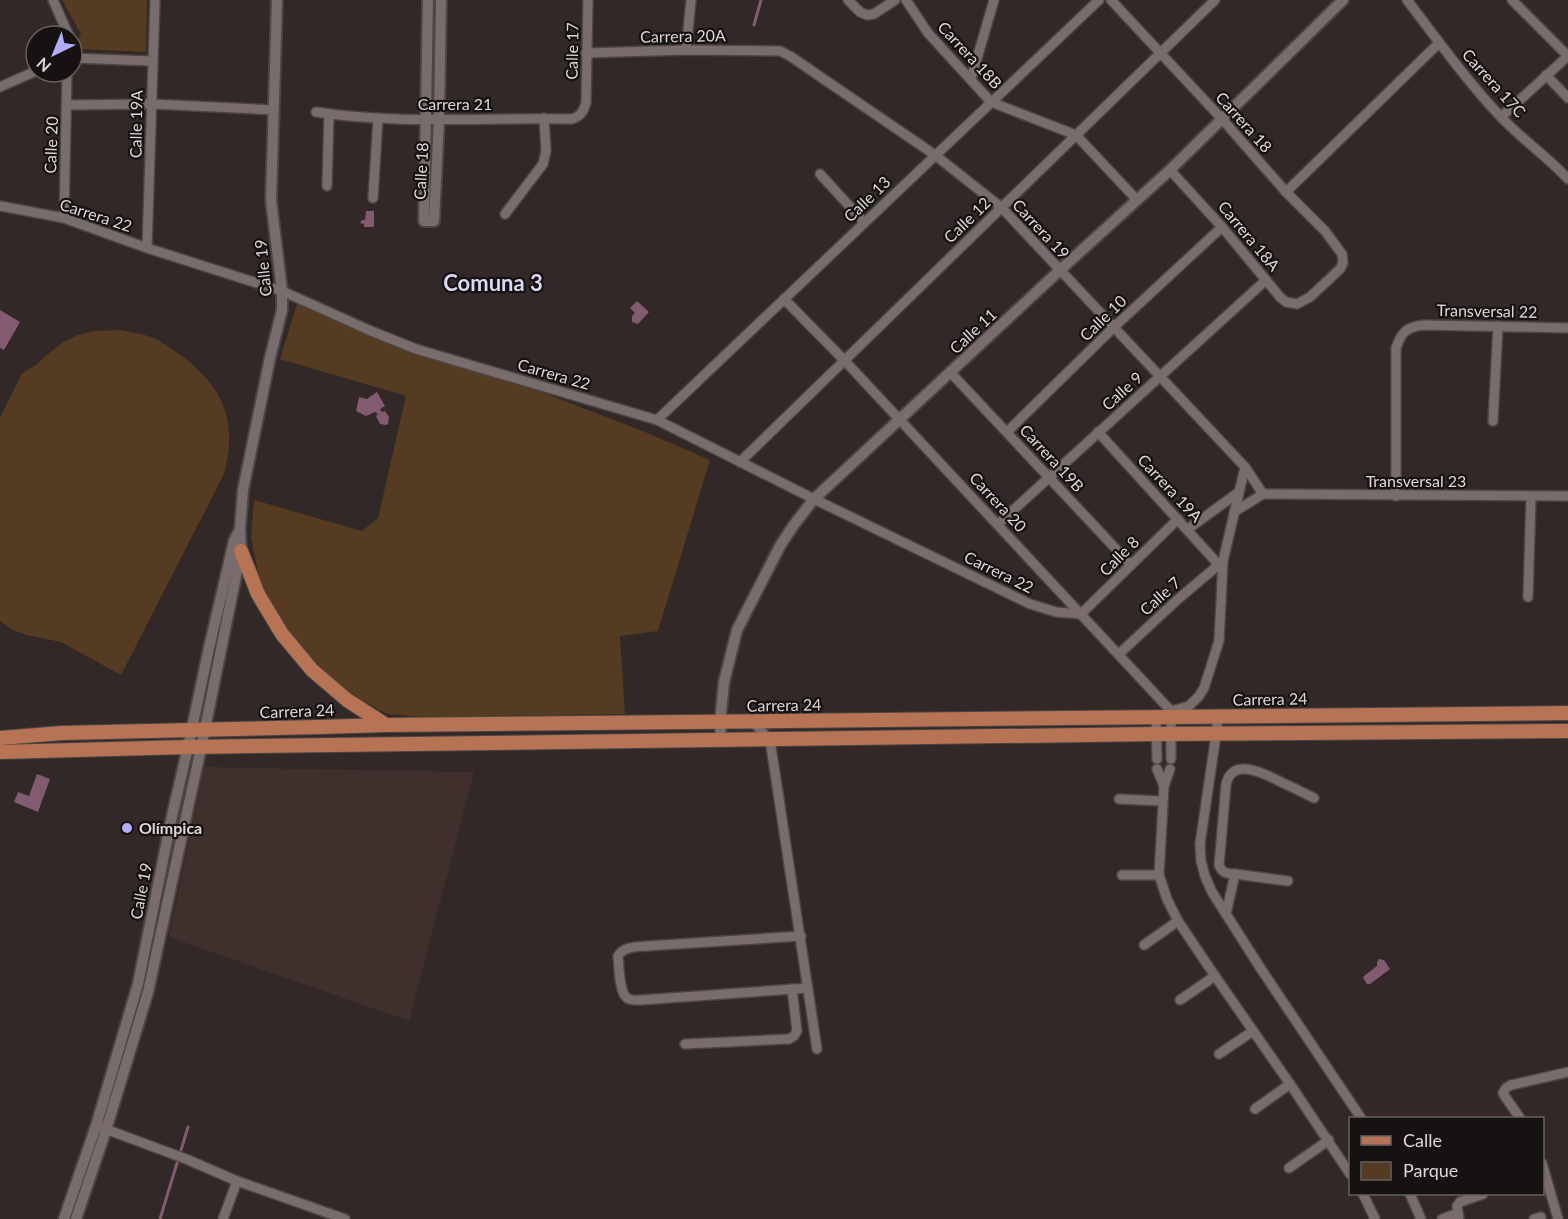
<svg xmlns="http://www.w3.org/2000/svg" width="1568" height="1219" viewBox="0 0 1568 1219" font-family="Lato,sans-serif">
	<rect width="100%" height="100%" fill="#312827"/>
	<!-- built -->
	<path fill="#3f302e" d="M204,767L474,772L409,1021L169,937Z"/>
	<!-- green -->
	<g fill="#553b21">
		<path d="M62,0H147L146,52L74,49L81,34Z"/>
		<path d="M297,304L368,335L426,357L521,384L650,434L710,460L658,631L620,636L625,714L423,717L387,714L340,688L287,631L261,587L251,538L254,500L362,531L378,518L406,396L280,359Z"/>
		<path d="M120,330C129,332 139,333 148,336C158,339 168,346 176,352C208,374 232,403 229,444C229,453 226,463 225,472L121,675L61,642L27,635L13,630L0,621V418L22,373L36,365L49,353L65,341L78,335L94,331Z"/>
	</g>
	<!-- water -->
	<g fill="#825b70">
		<path d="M366,211H374V227H364V224L360,223L362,220H365Z"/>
		<path d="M637,301L649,312L638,324L632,322V316L635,313L630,308Z"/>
		<path d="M0,310L20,322L4,350L0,348Z"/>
		<path d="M377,392L385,406L380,409L382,412L385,411L389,417L388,424L386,425L380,424L376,416L378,414L375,412L366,416L356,411L359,397L367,399Z"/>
		<path d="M37,774L50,779L38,812L14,802L18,792L29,796Z"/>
		<path d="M1379,959L1384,960L1390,969L1370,984H1367L1363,978L1364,976L1377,966V962Z"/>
	</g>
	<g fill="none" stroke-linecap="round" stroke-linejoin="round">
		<!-- stream -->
		<g stroke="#825b70" stroke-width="3">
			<path d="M754,25L761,0"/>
			<path d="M160,1219L188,1127"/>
		</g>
		<defs>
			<g id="minor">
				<path d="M53,0L69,36"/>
				<path d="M848,0L860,12L867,15L874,14L895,0"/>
				<path d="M906,0L928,33L991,102L1076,135L1137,200"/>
				<path d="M1111,0L1222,119L1286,192L1325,231L1342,254L1343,263L1340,269L1310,297L1297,304L1286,302L1280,297L1222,227L1170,170"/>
				<path d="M1407,0C1437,39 1466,80 1500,116C1521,139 1547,156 1568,179"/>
				<path d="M1512,0L1568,56"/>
				<path d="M686,50L691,0"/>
				<path d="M586,53L686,50L780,51L790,56L935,155L1002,208L1245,467L1263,494"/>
				<path d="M72,58L152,61"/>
				<path d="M1546,75L1568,98"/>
				<path d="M971,79L994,0"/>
				<path d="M0,87L36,71"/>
				<path d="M67,105L152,104L274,110"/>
				<path d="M316,112C401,125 487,117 572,119C581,116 583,112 586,103L588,0"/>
				<path d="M1501,117L1568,56"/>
				<path d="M820,174L864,222"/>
				<path d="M327,186L329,114"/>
				<path d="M1286,192L1439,43"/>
				<path d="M373,198L378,118"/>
				<path d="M0,206L64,218L147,248L282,291L371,331L416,349L657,420L814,499L1030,604L1056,612L1081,614L1178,519"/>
				<path d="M505,214L543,164L546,151L544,118"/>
				<path d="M64,218L67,72"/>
				<path d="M147,248L155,0"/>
				<path d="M784,299L845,361L1171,711V759"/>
				<path d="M951,373L1131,565"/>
				<path d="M657,420L1099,0"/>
				<path d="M1493,421L1498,326"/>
				<path d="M1007,432L1113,328L1222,227"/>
				<path d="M1098,432L1219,565"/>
				<path d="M740,462L1215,0"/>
				<path d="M1396,496V348C1402,331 1407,327 1424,325L1568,328"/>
				<path d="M1234,512L1263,494L1568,496"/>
				<path d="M998,524L1266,280"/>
				<path d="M1188,529L1239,492"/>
				<path d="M1528,597L1531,497"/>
				<path d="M1119,654L1177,600L1222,562"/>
				<path d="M1171,711L1189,706L1199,696L1204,688L1219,641L1223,561L1245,467"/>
				<path d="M1218,716L1216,735L1200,844L1201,861L1205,876L1212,892L1261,969L1361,1118"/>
				<path d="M1156,717L1157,759"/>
				<path d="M752,721L770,740L817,1049"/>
				<path d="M1157,769L1164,786"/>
				<path d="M1170,769L1164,786L1159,875L1167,899L1178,921L1215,976L1290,1084L1350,1174"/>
				<path d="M1119,799L1162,801"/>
				<path d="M1235,874L1288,881"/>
				<path d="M1122,875H1159"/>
				<path d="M1226,914L1235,874C1227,874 1222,873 1219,865L1226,785C1232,755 1267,775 1283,783C1294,788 1304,793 1314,798"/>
				<path d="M801,936L647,946C637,947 624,946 618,956C619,966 619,992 627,998C631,1001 637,1000 641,1000L808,988"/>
				<path d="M1144,945L1178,921"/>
				<path d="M1180,1000L1215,976"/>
				<path d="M685,1044L789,1039L794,1036L797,1031L792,989"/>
				<path d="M1219,1054L1253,1031"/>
				<path d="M1255,1109L1290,1084"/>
				<path d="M1520,1118L1504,1095L1503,1093L1506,1088L1511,1085L1568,1072"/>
				<path d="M100,1127L186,1159L237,1181L345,1219"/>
				<path d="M1542,1163L1558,1219"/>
				<path d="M1289,1168L1329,1140"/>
				<path d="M1363,1194L1375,1219"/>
				<path d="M1410,1194L1421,1219"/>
				<path d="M1458,1213L1457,1206L1460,1202L1483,1194"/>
				<path d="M223,1219L237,1181"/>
				<path d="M1442,1219L1458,1213L1459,1217"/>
				<path d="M1534,1219L1541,1217"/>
			</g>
			<g id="tertiary">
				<path d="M428,0L424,221H434L439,119L441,0"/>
				<path d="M721,741L720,722L724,682L737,630L780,546L793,526L814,499L1059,271L1170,170L1343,0"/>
				<path d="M64,1219L96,1126L138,984L172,816L188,747L209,648L234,541L239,531"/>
				<path d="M76,1219L106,1130L148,992L201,748L241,551L240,528L243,490L270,358L282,310V291L271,200L277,0"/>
			</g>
			<g id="primary">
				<path d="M241,551L258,594L282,634L312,670L347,700L386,725"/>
				<path d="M0,738L62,733L319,727L386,725L1568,713"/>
				<path d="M0,752L188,747L1156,734L1568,731"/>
			</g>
		</defs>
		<!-- minor casing -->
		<use href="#minor" stroke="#4c4544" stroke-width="12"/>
		<!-- tertiary casing -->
		<use href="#tertiary" stroke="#4c4544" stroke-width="14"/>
		<!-- primary casing -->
		<use href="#primary" stroke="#4c4544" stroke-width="16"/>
		<!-- minor -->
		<use href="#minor" stroke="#786d6c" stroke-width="9"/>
		<!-- tertiary -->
		<use href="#tertiary" stroke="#786d6c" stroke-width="10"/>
		<!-- primary -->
		<use href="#primary" stroke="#b77455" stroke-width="14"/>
	</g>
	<!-- markers -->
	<circle fill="#b1adfa" stroke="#161211" stroke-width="2" cx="127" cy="828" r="6"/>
	<g text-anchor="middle" stroke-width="4.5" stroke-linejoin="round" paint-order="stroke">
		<!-- street labels -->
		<g font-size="16" fill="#ded8d8" stroke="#161211">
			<text transform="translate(683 36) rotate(-1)" y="6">Carrera 20A</text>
			<text transform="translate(572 51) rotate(-89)" y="6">Calle 17</text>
			<text transform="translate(970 55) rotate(47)" y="6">Carrera 18B</text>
			<text transform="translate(1494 83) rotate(48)" y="6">Carrera 17C</text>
			<text x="455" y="110">Carrera 21</text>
			<text transform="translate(1244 122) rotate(48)" y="6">Carrera 18</text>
			<text transform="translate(136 124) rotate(-89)" y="6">Calle 19A</text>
			<text transform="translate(51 145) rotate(-88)" y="6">Calle 20</text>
			<text transform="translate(421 171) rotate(-87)" y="6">Calle 18</text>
			<text transform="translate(867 199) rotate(-44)" y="6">Calle 13</text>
			<text transform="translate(96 215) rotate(18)" y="6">Carrera 22</text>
			<text transform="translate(967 220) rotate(-44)" y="6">Calle 12</text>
			<text transform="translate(1041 229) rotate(47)" y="6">Carrera 19</text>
			<text transform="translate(1249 236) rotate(50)" y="6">Carrera 18A</text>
			<text transform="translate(263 268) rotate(-96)" y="6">Calle 19</text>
			<text transform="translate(1487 311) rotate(1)" y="6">Transversal 22</text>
			<text transform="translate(1103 318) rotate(-44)" y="6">Calle 10</text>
			<text transform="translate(973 331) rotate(-43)" y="6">Calle 11</text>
			<text transform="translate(554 374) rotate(16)" y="6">Carrera 22</text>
			<text transform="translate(1122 391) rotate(-42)" y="6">Calle 9</text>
			<text transform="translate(1052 458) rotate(47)" y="6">Carrera 19B</text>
			<text x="1416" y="487">Transversal 23</text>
			<text transform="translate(1170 488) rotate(47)" y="6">Carrera 19A</text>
			<text transform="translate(998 502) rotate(47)" y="6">Carrera 20</text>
			<text transform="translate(1119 556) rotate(-45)" y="6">Calle 8</text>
			<text transform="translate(999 572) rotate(26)" y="6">Carrera 22</text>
			<text transform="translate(1160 596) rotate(-42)" y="6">Calle 7</text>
			<text transform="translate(1270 699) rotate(-1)" y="6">Carrera 24</text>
			<text transform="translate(784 705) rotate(-1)" y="6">Carrera 24</text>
			<text transform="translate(297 711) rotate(-2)" y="6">Carrera 24</text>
			<text transform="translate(141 891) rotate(-79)" y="6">Calle 19</text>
		</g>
		<!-- poi labels -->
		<g font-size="16" font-weight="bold" fill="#ded8d8" stroke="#161211" text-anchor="start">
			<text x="139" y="834">Olímpica</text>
		</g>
		<!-- district labels -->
		<g font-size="22" font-weight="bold" fill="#d9d9f6" stroke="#161211">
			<text x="493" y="291">Comuna 3</text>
		</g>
	</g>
	<!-- legend -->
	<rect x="1349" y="1117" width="195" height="78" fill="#161211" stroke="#666161" stroke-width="1.5"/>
	<rect x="1361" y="1136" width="30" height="9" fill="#b77455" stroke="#666161" stroke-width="1.5"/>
	<text x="1403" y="1147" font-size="18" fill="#ded8d8">Calle</text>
	<rect x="1361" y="1162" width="30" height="18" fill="#553b21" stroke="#666161" stroke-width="1.5"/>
	<text x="1403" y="1177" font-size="18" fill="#ded8d8">Parque</text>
	<!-- north arrow -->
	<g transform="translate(54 54) rotate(223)"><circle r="28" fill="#161211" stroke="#666161" stroke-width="1.5"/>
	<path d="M0-4.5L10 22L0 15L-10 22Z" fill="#b1adfa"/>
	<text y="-9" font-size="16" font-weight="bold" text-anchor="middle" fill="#ded8d8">N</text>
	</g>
</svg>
